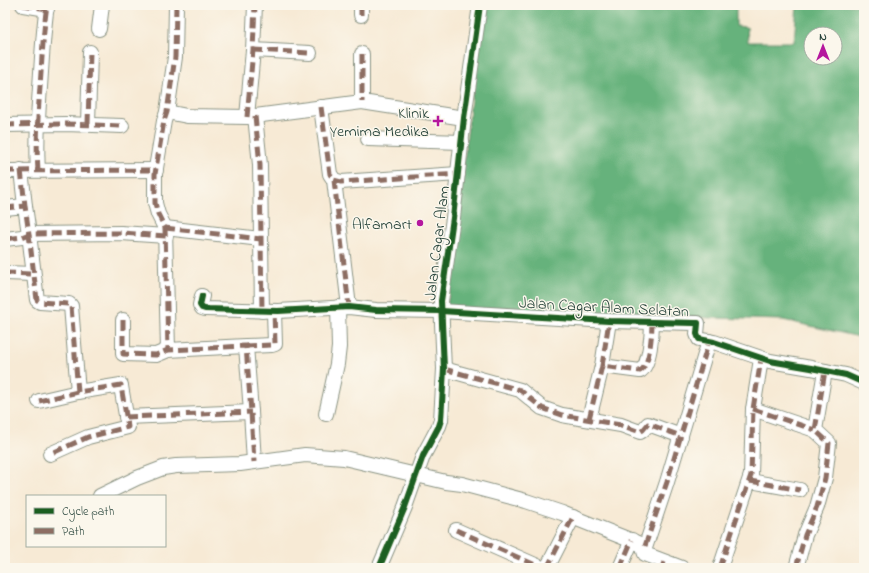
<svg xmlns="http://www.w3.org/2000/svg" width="869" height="573" viewBox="0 0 869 573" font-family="'Indie Flower',sans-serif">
	<rect width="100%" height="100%" fill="#fbf7ec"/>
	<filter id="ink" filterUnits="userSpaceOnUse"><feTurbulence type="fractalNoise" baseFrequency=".025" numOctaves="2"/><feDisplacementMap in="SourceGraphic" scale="8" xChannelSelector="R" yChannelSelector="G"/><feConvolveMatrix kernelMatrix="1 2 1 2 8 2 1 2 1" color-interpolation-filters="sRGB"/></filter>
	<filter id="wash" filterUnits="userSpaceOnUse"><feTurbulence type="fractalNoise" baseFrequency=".012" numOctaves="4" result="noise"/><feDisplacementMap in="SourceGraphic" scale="16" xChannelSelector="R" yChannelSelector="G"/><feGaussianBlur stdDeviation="0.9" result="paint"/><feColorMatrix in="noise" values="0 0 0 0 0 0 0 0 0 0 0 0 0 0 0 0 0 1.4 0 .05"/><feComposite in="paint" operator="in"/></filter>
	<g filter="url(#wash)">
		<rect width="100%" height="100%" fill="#f7ead5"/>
		<!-- forest -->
		<path fill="#66b27b" stroke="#427858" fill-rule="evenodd" d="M482,5H736V26L747,27L748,42H794L797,5H864V338L783,320L571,314L447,308ZM811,34H835V58H811Z"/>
	</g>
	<g filter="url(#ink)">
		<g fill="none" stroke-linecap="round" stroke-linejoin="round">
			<defs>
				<g id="minor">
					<path d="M23,5L47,9"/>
					<path d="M176,5L175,57L167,112L164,121L155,174V203L158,214L165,228L168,350L246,346L251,412L254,462"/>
					<path d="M361,15V5"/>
					<path d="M99,29L102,5"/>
					<path d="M253,50L310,53"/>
					<path d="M362,54V102"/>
					<path d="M321,107L330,174L334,180L341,182L458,174"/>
					<path d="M167,112L187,116L247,117L362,102L464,118"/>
					<path d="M255,116L260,165L262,311"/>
					<path d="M247,117L253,50L255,5"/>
					<path d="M88,124L90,52"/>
					<path d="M5,125L65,124L122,126"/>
					<path d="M368,139L462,142"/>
					<path d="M21,170L25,206"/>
					<path d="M38,170C36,143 38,115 40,87C42,60 43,32 47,5"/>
					<path d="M5,171L156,170"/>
					<path d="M334,180L349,307"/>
					<path d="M5,208L25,206L29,234L22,237L5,239"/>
					<path d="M165,228L261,239"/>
					<path d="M5,273L33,274"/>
					<path d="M202,296L200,305L202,308L205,309L278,311L349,307L376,310L441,311L609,321L695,323H698L697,334L699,339L714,342L770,361L811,368L846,375L864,383"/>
					<path d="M123,320V354L156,355L168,350"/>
					<path d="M246,346L272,345L275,344L274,311"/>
					<path d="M602,366L609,321"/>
					<path d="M444,369L520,390L542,408L562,415L621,425L640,432L643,430L648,424L681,436"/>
					<path d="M78,392L71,306L69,304L40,302L37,300L29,234L121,233L166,236"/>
					<path d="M39,401L78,392L121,385V386L128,427L88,437L50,454"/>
					<path d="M753,409L815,430"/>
					<path d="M326,414L337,364L339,347L338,307"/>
					<path d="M126,417L251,412"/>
					<path d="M589,419L602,366L640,371C650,366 652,333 652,322"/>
					<path d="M750,481L800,490"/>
					<path d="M100,496L137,478L163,468L176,466L240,464L305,455L344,458L446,482L462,484L526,501L562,513L645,546"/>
					<path d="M456,530L542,568"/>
					<path d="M379,568L405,507L423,456L439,426L441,420L444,369L441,301L453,218L464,118L480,5"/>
					<path d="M547,568L573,517"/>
					<path d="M620,568L632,540"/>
					<path d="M682,568L645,554L644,551L667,482L709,341"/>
					<path d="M720,568L751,475L753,409L761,359"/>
					<path d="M796,568L805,535L817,507L825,478L829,443L815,430L825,371"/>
				</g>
			</defs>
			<!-- minor casing -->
			<use href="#minor" stroke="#8b9484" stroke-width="16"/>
			<!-- minor -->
			<use href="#minor" stroke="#fff" stroke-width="14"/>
			<!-- quiet -->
			<g stroke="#8d6e63" stroke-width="5" stroke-dasharray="10 5" stroke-linecap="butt">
				<path d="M23,5L47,9"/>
				<path d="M176,5L175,57L167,112L164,121L155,174V203L158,214L165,228L168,350L246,346L251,412L254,462"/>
				<path d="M361,15V5"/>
				<path d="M253,50L310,53"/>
				<path d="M362,54V102"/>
				<path d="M321,107L330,174L334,180L341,182L458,174"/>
				<path d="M255,116L260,165L262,311"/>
				<path d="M247,117L253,50L255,5"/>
				<path d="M88,124L90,52"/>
				<path d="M5,125L65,124L122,126"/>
				<path d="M21,170L25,206"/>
				<path d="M38,170C36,143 38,115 40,87C42,60 43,32 47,5"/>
				<path d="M5,171L156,170"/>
				<path d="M334,180L349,307"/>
				<path d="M5,208L25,206L29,234L22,237L5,239"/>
				<path d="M165,228L261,239"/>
				<path d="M5,273L33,274"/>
				<path d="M123,320V354L156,355L168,350"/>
				<path d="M246,346L272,345L275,344L274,311H270"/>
				<path d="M602,366L609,321"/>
				<path d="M444,369L520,390L542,408L562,415L621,425L640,432L643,430L648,424L681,436"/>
				<path d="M78,392L71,306L69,304L40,302L37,300L29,234L121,233L166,236"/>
				<path d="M39,401L78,392L121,385V386L128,427L88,437L50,454"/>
				<path d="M753,409L815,430"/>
				<path d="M126,417L251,412"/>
				<path d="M589,419L602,366L640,371C650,366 652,333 652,322"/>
				<path d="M750,481L800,490"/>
				<path d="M456,530L542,568"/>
				<path d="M645,546L667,482L709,341"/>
				<path d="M547,568L573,517"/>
				<path d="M620,568L632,540"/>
				<path d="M662,568L664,562"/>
				<path d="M720,568L751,475L753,409L761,359"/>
				<path d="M796,568L805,535L817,507L825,478L829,443L815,430L825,371"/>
			</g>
			<defs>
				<g id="cycleway">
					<path d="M202,296L200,305L202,308L205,309L278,311L349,307L376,310L441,311L609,321L695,323H698L697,334L699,339L714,342L770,361L811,368L846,375L864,383"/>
					<path d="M379,568L405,507L423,456L439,426L441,420L444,369L441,301L453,218L464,118L480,5"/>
				</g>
			</defs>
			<!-- cycleway casing -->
			<use href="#cycleway" stroke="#fbf7ec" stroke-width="8"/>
			<!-- cycleway -->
			<use href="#cycleway" stroke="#1b5e20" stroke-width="6"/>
		</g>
	</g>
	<!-- markers -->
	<g fill="#b5179e" stroke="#fbf7ec" stroke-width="1.5">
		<path d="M436 115h4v4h4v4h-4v4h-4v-4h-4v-4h4z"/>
		<circle cx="420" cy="223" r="4"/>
	</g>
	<g text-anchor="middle" stroke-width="3" stroke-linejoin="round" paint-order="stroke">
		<!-- poi labels -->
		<g font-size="16" fill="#1f3d34" stroke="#fbf7ec" text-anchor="end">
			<text x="429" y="118">Klinik<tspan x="429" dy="18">Yemima Medika</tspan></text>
			<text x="412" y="229">Alfamart</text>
		</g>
		<!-- street labels -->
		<g font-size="16" fill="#1f3d34" stroke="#fbf7ec">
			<text transform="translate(436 243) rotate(-83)" y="6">Jalan Cagar Alam</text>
			<text transform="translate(604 306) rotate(3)" y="6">Jalan Cagar Alam Selatan</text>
		</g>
	</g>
	<!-- margin -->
	<rect width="869" height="573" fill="none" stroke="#fbf7ec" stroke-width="20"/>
	<!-- legend -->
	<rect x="26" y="495" width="140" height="52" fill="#fbf7ec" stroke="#a3ada2"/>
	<rect x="34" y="508" width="20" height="6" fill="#1b5e20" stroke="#a3ada2"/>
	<text x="62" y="515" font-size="12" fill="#1f3d34">Cycle path</text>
	<rect x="34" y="528" width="20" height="6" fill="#8d6e63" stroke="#a3ada2"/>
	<text x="62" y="535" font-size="12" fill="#1f3d34">Path</text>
	<!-- north arrow -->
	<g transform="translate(823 46)"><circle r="19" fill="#fbf7ec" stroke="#a3ada2"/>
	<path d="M0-3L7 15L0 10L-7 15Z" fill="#b5179e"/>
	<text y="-6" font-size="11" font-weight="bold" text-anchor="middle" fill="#1f3d34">N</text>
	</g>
</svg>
